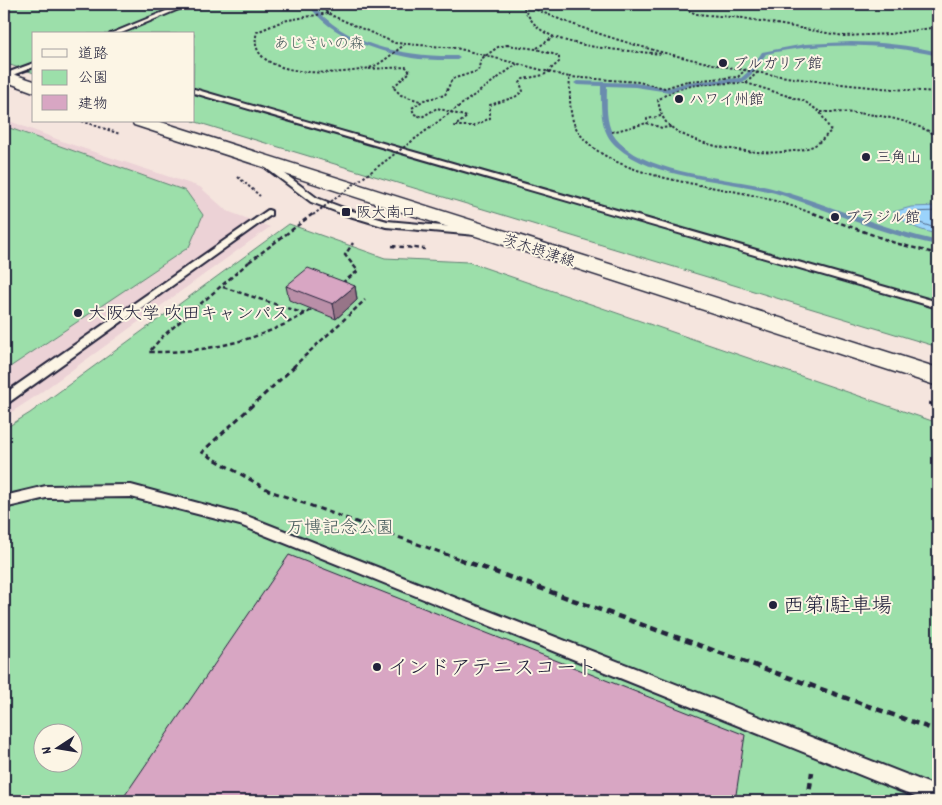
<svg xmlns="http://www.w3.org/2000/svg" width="942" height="805" viewBox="0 0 942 805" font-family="Dekko,'Klee One',sans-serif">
	<rect width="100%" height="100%" fill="#f5e5de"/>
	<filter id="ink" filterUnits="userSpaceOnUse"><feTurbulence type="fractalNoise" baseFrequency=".02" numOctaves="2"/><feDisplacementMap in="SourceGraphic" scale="10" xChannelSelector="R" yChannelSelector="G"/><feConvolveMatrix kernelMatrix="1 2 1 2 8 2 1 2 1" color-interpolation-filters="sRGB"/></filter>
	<g filter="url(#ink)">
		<!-- built -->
		<path fill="#ecd2d6" d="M4,119L67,143L200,187L227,211L270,227L33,398L4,417Z"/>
		<!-- green -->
		<g fill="#9cdfaa" stroke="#5f8072" fill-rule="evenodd">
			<path d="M4,4H938V347L193,121L194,34H34V73L7,64L4,62Z"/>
			<path d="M4,126L186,191L203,215L189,247L4,371Z"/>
			<path d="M289,224L385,258L468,262L938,423V801H4V429L30,413ZM42,732H72V762H42Z"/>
		</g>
		<!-- water -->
		<path fill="#9bd3fb" stroke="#6b8cae" d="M938,206V234C920,231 907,225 893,212L911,207Z"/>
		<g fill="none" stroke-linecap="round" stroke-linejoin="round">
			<!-- shore -->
			<path stroke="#526988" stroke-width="1" d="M938,211L911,212L905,215L908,219L938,229"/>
			<!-- stream -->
			<g fill="#6b8cae" fill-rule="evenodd">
				<path d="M308,4H312C345,46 406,57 457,56L460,58L457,60C444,60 431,60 419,59C382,54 328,36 308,4Z"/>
				<path d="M851,42C881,42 909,45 938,52V56C881,43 824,42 766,54L754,72L743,82L689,86L669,92L635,87L607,86C607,105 604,129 620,143C658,178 731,176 779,190C832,206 884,229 938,241V245C882,235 829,210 775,193C727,179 655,181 616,146C599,131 601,106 601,86L577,85L574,83L577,81L635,83L669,88L688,82L741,78L750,70L762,52L805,44Z"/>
			</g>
			<defs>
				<g id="lane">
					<path d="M183,4H191L119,34H110Z"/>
					<path d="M34,63V67L4,78V74Z"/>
					<path d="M194,89L938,302V308L194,93Z"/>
					<path d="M258,158H264L317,198L349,210L387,221L476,229L481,232L476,235L386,227L343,214L311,202L258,162Z"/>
					<path d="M268,210L271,211V215L8,403L4,404V394Z"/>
					<path d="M131,485L247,516L938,787V801H925L240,525L131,497L46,498L4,508V496L46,486Z"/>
				</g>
				<g id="primary">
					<path d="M4,71L34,81V92L4,81Z"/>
					<path d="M132,121H158L938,368V386L134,125Z"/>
				</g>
			</defs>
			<!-- lane casing -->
			<use href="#lane" stroke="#22223b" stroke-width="4"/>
			<!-- primary casing -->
			<use href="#primary" stroke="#22223b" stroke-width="3"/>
			<!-- path-far3 -->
			<g stroke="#22223b" stroke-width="2" stroke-dasharray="2.5 2" stroke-linecap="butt">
				<path d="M320,4L322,9L333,16L395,43L456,48L569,77C571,93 568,111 575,126C601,176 698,183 747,194C771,199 794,206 816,215"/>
				<path d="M522,4C526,13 532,23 540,29C564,48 632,51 663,54"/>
				<path d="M524,4C650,62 800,84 938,92"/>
				<path d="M676,4L696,14L743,18L844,36L890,34L938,27"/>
				<path d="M328,13L283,21L257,32C243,79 341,76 369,68C382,64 393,53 404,45"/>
				<path d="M507,45L536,49L559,56V62L544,75L523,79L520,83L523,91L515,97L490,105V118L474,126H455L467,117L437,108L422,117L414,114L412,108L424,100L445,95L452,79L478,71L481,59L498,47Z"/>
				<path d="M537,48L553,37"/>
				<path d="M369,69L406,67L410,72L393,87L401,95L420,101"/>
				<path d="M569,77L639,82L665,88L687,81L738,77L746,69"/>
				<path d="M746,83L804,101L820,112L831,131C825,136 820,143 813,146C780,160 699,150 671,127C662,120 660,111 658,100C684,81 715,84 746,83Z"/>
				<path d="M746,83L759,71"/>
				<path d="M821,112C863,112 901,115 938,136"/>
				<path d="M661,116L647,119V123L662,128L671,127"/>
				<path d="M443,118L517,64"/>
				<path d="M82,121L120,134"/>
				<path d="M612,132L647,123"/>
				<path d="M238,177L260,196"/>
			</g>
			<!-- path-far2 -->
			<g stroke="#22223b" stroke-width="2.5" stroke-dasharray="4.5 3" stroke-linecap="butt">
				<path d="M813,213L895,243L938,254"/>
				<path d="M392,246L425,249"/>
				<path d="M249,262L162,337L149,352C209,353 262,340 313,309"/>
				<path d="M342,283L358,271L345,255L353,243"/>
				<path d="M223,287L305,314"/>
				<path d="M293,367L365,300"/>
			</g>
			<!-- path-far1 -->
			<g stroke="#22223b" stroke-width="3" stroke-dasharray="5.5 4" stroke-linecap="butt">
				<path d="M295,366L202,452L270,491L462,560"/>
				<path d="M929,403L938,406"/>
			</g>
			<!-- path -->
			<g stroke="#22223b" stroke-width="4.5" stroke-dasharray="7 5" stroke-linecap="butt">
				<path d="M459,559L938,731"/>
				<path d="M808,801L812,772"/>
			</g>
			<!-- lane -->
			<use href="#lane" fill="#fcf5e5" fill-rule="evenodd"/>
			<!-- primary -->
			<use href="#primary" fill="#fcf5e5" fill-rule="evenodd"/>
			<!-- path-bridge-far1 -->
			<path stroke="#22223b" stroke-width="2" stroke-dasharray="2.5 2" stroke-linecap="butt" d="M313,215L443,118"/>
			<!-- path-bridge -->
			<path stroke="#22223b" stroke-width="2.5" stroke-dasharray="4.5 3" stroke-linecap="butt" d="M249,262L314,213"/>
		</g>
		<!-- wall -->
		<path fill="#ba8fa8" stroke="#22223b" d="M286,286H355L357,300L336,319L289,300Z"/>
		<!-- shaded-wall -->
		<path fill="#977488" stroke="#22223b" d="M355,286L357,300L336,319L333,304Z"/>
		<!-- building -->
		<g fill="#d8a6c3" stroke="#22223b">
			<path d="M308,268L355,286L333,304L286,286Z"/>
			<path d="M289,555L745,735L735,801H121Z"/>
		</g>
	</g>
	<!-- markers -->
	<g fill="#22223b" stroke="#fcf5e5" stroke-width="2">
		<circle cx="723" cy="63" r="5"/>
		<circle cx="679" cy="99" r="5"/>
		<circle cx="866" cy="157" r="5"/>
		<rect x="341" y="207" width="10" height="10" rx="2.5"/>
		<circle cx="835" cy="217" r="5"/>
		<circle cx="78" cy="313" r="5"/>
		<circle cx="773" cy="605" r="5"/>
		<circle cx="377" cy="667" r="5"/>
	</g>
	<g text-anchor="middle" stroke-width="4" stroke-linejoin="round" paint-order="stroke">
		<!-- far-park labels -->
		<g font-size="15" fill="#475b5c" stroke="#fcf5e5">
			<text x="319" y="48">あじさいの森</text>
		</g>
		<!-- far-poi labels -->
		<g font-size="15" fill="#22223b" stroke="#fcf5e5" text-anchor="start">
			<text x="733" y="68">ブルガリア館</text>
			<text x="689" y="104">ハワイ州館</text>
			<text x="876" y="162">三角山</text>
			<text x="356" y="217">阪大南口</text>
			<text x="845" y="222">ブラジル館</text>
		</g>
		<!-- far-street labels -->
		<g font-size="15" fill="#22223b" stroke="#fcf5e5">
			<text transform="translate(539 250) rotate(18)" y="5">茨木摂津線</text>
		</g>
		<!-- poi labels -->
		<g font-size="18" fill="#22223b" stroke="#fcf5e5" text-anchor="start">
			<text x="88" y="319">大阪大学 吹田キャンパス</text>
		</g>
		<!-- park labels -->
		<g font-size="18" fill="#475b5c" stroke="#fcf5e5">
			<text x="340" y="533">万博記念公園</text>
		</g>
		<!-- near-poi labels -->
		<g font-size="21" fill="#22223b" stroke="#fcf5e5" text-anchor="start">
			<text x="783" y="612">西第1駐車場</text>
			<text x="387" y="674">インドアテニスコート</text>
		</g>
	</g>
	<!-- margin -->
	<rect width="942" height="805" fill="none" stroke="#fcf5e5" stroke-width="20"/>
	<rect x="10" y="10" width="922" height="785" fill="none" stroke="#22223b" stroke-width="2" filter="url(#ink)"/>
	<!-- legend -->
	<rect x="32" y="32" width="162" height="90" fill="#fcf5e5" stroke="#a5a1a1"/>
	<rect x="42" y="49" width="25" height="8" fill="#fcf5e5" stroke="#a5a1a1"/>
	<text x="78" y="58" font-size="15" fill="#22223b">道路</text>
	<rect x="42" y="70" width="25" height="15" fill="#9cdfaa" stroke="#a5a1a1"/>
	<text x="78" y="82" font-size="15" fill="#22223b">公園</text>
	<rect x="42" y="95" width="25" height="15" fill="#d8a6c3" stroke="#a5a1a1"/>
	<text x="78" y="108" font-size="15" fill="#22223b">建物</text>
	<!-- north arrow -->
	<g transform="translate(58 748) rotate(258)"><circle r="24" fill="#fcf5e5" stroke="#a5a1a1"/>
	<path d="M0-4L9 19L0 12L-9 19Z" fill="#22223b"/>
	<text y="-8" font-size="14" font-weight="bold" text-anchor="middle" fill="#22223b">N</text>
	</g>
</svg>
